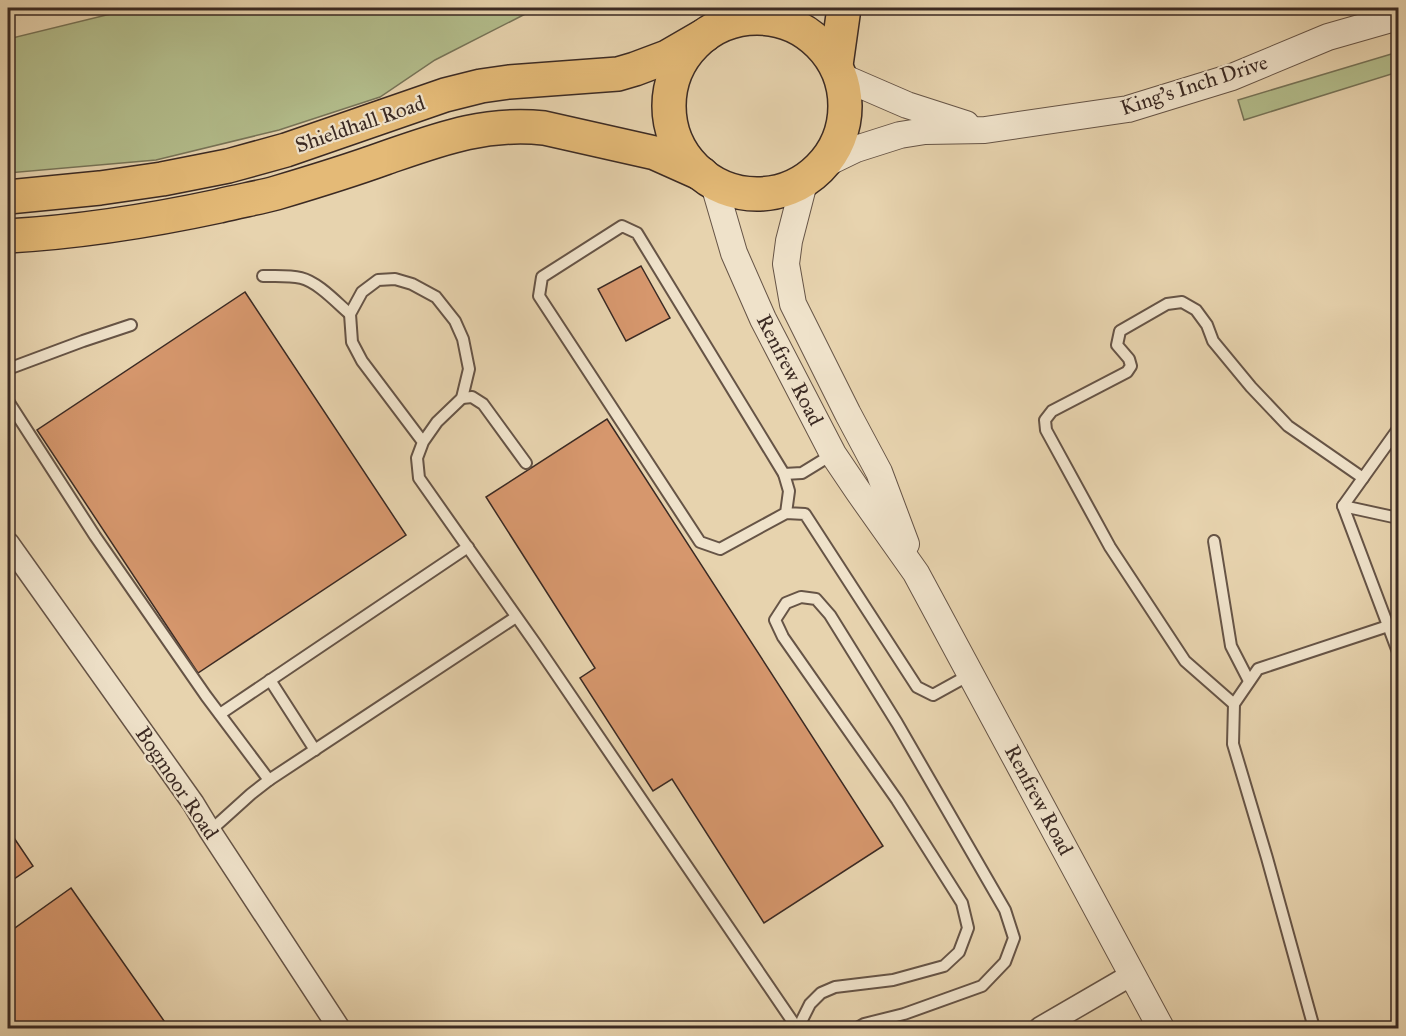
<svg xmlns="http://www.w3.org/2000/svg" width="1406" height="1036" viewBox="0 0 1406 1036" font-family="'IM FELL Great Primer',serif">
	<rect width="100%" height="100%" fill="#e7d3ae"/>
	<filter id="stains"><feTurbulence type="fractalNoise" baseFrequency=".00333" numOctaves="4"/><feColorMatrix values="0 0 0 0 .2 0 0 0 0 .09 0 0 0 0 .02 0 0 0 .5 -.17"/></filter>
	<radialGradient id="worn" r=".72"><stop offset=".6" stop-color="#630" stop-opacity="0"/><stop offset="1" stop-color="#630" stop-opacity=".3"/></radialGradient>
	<!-- green -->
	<g fill="#b3bd8c" stroke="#777458" stroke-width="1.5">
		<path d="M135,8H537L435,60L380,97L279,130L156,160L8,173V39Z"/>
		<path d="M1398,52V72L1244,120L1238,100Z"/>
	</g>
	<!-- building -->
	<g fill="#d6976d" stroke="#3b2a23" stroke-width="1.5">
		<path d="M641,266L670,318L626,341L598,289Z"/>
		<path d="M245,292L406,535L198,673L37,430Z"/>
		<path d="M607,419L883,846L764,923L672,779L653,791L580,678L595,668L486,497Z"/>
		<path d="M8,829L33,866L8,883Z"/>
		<path d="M71,888L169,1028H8V933Z"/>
	</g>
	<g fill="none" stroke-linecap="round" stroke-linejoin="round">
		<defs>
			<g id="service">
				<path d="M263,276C275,276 289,275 301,278C318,282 337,303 350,314"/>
				<path d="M8,369L83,341L131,325"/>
				<path d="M462,398L472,397L483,404L526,463"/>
				<path d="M8,401L95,536L206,696L269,780L251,794L210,831"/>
				<path d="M1398,429L1343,506L1398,652"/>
				<path d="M423,442L362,361L352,342L350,314L362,292L378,280L395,279L412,284L436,297L455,321L463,339L469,369L462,398L437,422L423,442L417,458L419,478L535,643L797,1028"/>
				<path d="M784,474L802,473L833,454"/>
				<path d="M1343,506L1398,518"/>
				<path d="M786,513L789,491L784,474L637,233L622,226L542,277L539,296L700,542L720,549L786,513L805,514L917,687L933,695L971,674"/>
				<path d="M1214,541L1231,646L1249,681"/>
				<path d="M270,680L315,750"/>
				<path d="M1234,704L1185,661L1110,547L1046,430L1045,420L1052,411L1127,372L1131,366L1129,359L1117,345L1120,331L1167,304L1182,302L1196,310L1207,325L1213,341L1251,387L1288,426L1363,478"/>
				<path d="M220,714L468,547"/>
				<path d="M269,780L516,617"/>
				<path d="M802,1028V1020L810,1004L821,993L835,987L893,980L944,966L959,952L968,928L962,903L897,800L783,637L775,620L786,603L801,597L816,599L830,615L897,723L1005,910L1014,938L1005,962L982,986L904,1014L864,1024L857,1028"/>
				<path d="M1314,1028L1267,858L1233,744L1234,704L1258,669L1388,626"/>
			</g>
			<g id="minor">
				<path d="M8,543L193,803L210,831L339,1028"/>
				<path d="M1040,1028L1133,974"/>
			</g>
			<g id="tertiary">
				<path d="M840,76L907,105L966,124"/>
				<path d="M823,165L856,149L900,135L925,131L985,130L1128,109L1232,77L1328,37L1398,17"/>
				<path d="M805,179L789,241L786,264L793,304L848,414L879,472L906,544"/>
				<path d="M713,181L734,253L763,319L833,454L858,491L916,573L1161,1028"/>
			</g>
			<g id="primary">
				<circle cx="757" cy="106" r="88"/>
				<path d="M836,65L844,8"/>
				<path d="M8,197L100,188L162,179L228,166L286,150L445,95L481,86L509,82L618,74L635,69L667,57L705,35"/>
				<path d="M8,236C79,232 149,221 219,206C238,201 258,198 276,193C313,182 349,171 385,158C440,139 484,122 544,128L655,153L702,174"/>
			</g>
		</defs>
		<!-- service casing -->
		<use href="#service" stroke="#665446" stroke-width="14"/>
		<!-- minor casing -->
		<use href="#minor" stroke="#665446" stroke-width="24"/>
		<!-- tertiary casing -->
		<use href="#tertiary" stroke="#665446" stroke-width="28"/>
		<!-- primary casing -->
		<use href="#primary" stroke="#3b2a23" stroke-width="36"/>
		<!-- service -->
		<use href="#service" stroke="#efe2ca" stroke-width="10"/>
		<!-- minor -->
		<use href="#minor" stroke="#efe2ca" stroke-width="21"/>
		<!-- tertiary -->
		<use href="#tertiary" stroke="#efe2ca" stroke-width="26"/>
		<!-- primary -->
		<use href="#primary" stroke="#e4ba77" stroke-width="33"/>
	</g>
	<g text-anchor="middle" stroke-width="4.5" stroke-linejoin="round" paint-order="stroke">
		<!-- street labels -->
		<g font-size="21" fill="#3b2a23" stroke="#efe2ca">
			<text transform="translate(1194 85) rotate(-18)" y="7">King's Inch Drive</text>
			<text transform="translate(360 124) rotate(-19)" y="7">Shieldhall Road</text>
			<text transform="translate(790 370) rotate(63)" y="7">Renfrew Road</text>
			<text transform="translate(177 783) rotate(56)" y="7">Bogmoor Road</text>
			<text transform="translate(1039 800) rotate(62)" y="7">Renfrew Road</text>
		</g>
	</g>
	<!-- margin -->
	<rect width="1406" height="1036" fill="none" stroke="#e7d3ae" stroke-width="30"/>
	<rect x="9" y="9" width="1388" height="1018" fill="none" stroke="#3b2a23" stroke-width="3"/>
	<rect x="15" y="15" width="1376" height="1006" fill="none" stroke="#3b2a23" stroke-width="1.5"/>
	<rect width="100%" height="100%" filter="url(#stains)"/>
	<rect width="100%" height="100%" fill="url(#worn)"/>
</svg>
